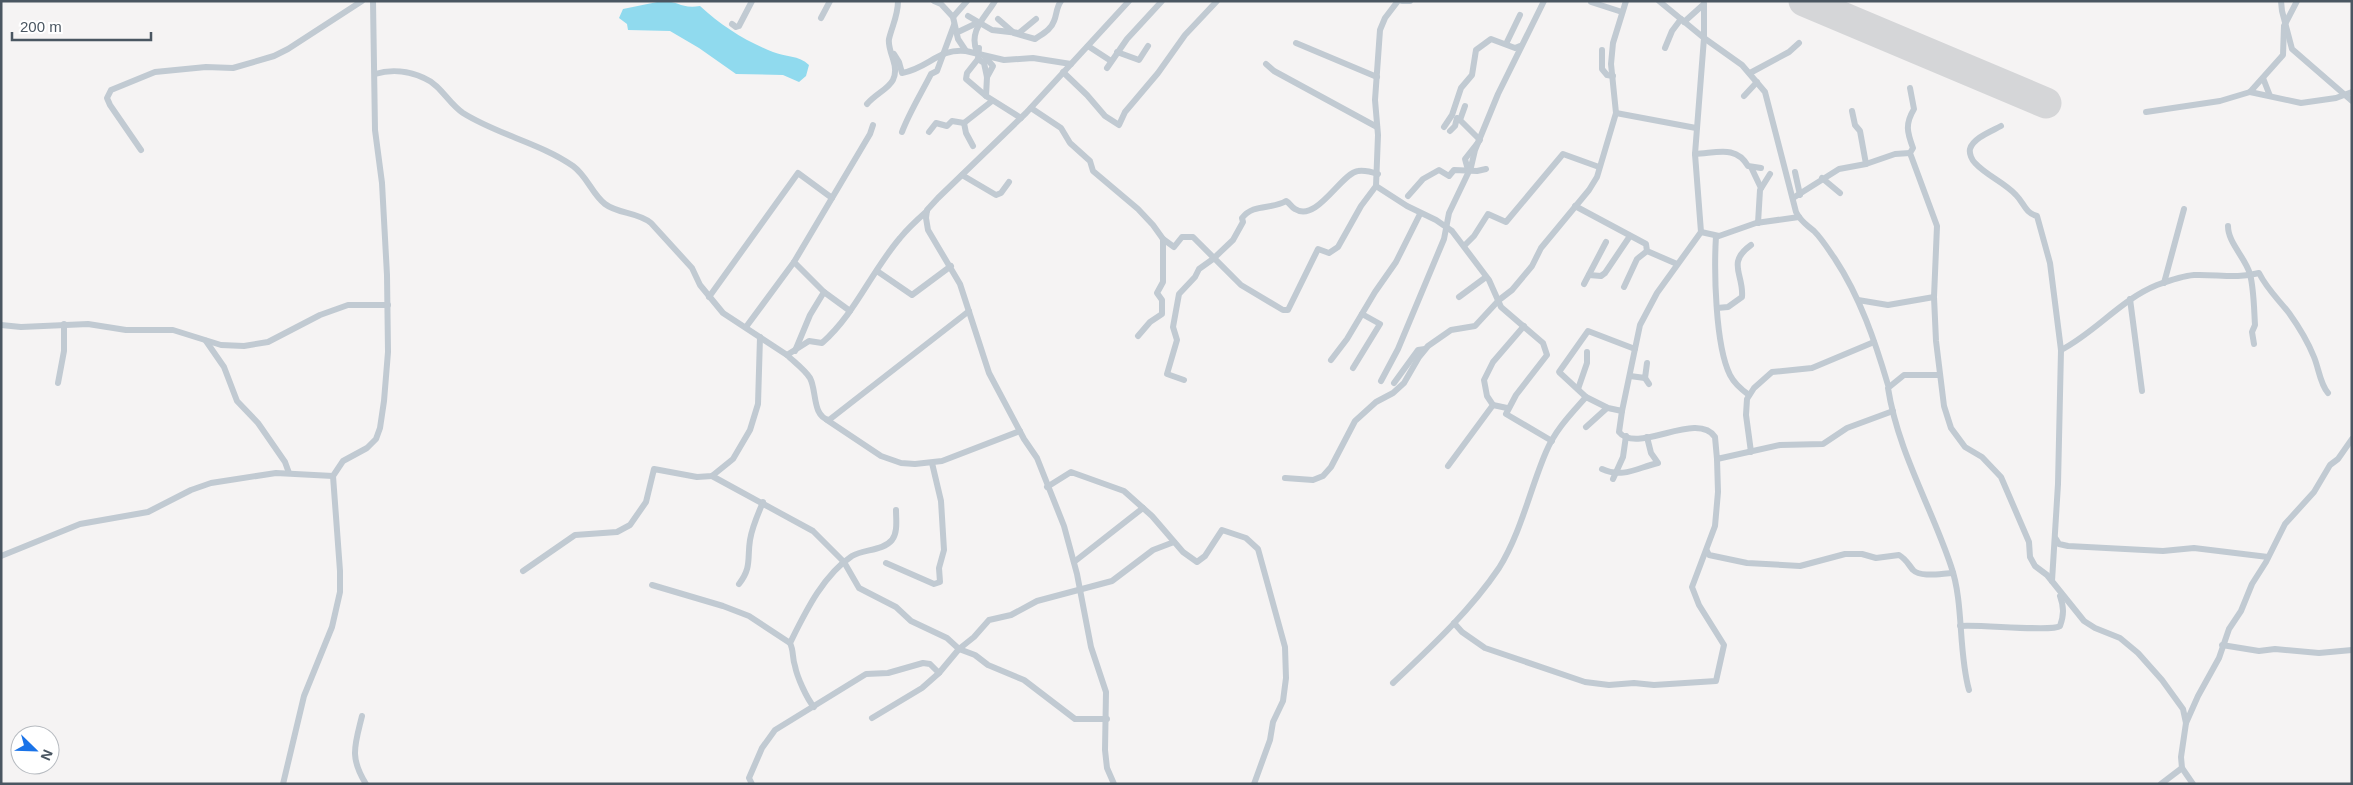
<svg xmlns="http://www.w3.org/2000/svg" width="2353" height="785" viewBox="0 0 2353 785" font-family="Arial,sans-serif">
	<rect width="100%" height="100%" fill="#f5f3f3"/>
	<!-- water -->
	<path fill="#90daee" d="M662,1C679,1 681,9 700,6C722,26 745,41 773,52C785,57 799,55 809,65L806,76L799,82L783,75L736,74L699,48L670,31L628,30L627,24L619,18L623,9Z"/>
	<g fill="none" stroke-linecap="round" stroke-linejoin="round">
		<!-- runway -->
		<path stroke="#d5d6d8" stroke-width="31" d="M1804,1L2046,103"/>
		<!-- minor -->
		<g stroke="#c1cad2" stroke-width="6">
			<path d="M934,1L941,4L953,17L958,39L966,51L1004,60L1033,58L1071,64"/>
			<path d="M1398,1L1385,18L1380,30L1375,100L1378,135L1376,186L1407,206L1436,220L1452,231L1489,280L1501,307L1543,343L1547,355L1516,395L1506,414L1552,441"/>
			<path d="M1402,1H1410"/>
			<path d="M2281,1L2282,11L2292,49L2352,101"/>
			<path d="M1591,2L1622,12"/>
			<path d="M1704,4V38L1742,65L1765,92L1796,212C1801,222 1806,224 1814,231C1822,239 1828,249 1835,259C1860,297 1875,341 1888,385"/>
			<path d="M968,16L992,30L1019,33L1036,19"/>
			<path d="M953,17L967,1"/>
			<path d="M821,18L830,1"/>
			<path d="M998,19L1014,33L1035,39C1042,34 1051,30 1054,21C1057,14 1056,8 1061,1"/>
			<path d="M1684,22L1704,4"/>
			<path d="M732,24L736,27L739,26L752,1"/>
			<path d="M958,32L979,22"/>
			<path d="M1296,43L1377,77"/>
			<path d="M1506,44L1520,15"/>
			<path d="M1088,46L1111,61"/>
			<path d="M979,48L978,59L984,63L987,77L986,96L1021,118"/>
			<path d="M1665,48L1672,31L1681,19"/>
			<path d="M1602,50V69L1607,75L1613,76"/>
			<path d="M977,52C968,31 985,18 995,1"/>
			<path d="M1117,52L1139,60L1148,46"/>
			<path d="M894,54L899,62L902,73C929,68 938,48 966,51"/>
			<path d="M985,57L993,66L987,77"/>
			<path d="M978,59L967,73L966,79L986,96"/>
			<path d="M1266,64L1274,71L1377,127"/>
			<path d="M1107,68L1127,39L1162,1"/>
			<path d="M1063,72L1087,95L1105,116L1119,125L1125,112L1158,73L1185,35L1217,1"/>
			<path d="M1750,73L1789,52L1799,43"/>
			<path d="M375,74C391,69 409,71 424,78C441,85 448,103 463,113C498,135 540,143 573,166C587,176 592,194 605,204C618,214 638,212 651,223L692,268L700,285L723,313L787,355L809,341L822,343C855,314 871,272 900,238C908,228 918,219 927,211"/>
			<path d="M2263,78L2270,96"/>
			<path d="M1910,88L1914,109C1905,124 1907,132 1913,148L1910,153L1937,226L1934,297L1936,341L1944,406L1951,428L1965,447L1982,457L2001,477L2029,542L2030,557L2035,566L2047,575L2084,621L2095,628L2120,638L2138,653L2162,680L2183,709L2186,723L2181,757L2182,768L2193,784"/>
			<path d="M2250,92L2301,103L2336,98L2352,92"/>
			<path d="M1744,96L1757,82"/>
			<path d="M867,104C881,88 902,86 893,59C891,53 888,45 889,39C892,26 898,16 898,1"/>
			<path d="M1465,106L1460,120L1480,140L1465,159L1468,170"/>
			<path d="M1031,108L1061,128L1070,143L1090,161L1093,171L1138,209L1153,225L1163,239V282L1157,293L1162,300V314L1150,322L1138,336"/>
			<path d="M1852,111L1855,125L1860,131L1866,164"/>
			<path d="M2146,112L2220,101L2250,92L2283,55L2284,26L2297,1"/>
			<path d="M1616,113L1696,128"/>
			<path d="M964,123L966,133L973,146"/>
			<path d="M2001,126C1992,131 1973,138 1970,149C1969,154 1972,160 1975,163C1987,176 2004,182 2016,195C2024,203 2025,213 2037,216L2050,263L2061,350L2058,484L2052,581"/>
			<path d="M1444,127L1452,115L1461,88L1472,75L1476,50L1491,39L1515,48L1520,46"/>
			<path d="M1450,131L1455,126L1457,118"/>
			<path d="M902,132C909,113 922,92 931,74L937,71L954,25"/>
			<path d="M929,132L936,123L947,126L952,121L964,123L992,101"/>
			<path d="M141,150L110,105L107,98L111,90L155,72L206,67L233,68L274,56L288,49L362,1"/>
			<path d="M1695,154C1717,153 1736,145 1748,166L1761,168"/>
			<path d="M1751,167L1761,188"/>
			<path d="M1795,172L1800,195"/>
			<path d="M962,175L996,195L1001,193L1009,182"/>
			<path d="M1822,178L1840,193"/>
			<path d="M1408,196L1423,179L1439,170L1449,176L1454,170L1477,171L1486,169"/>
			<path d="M1793,198L1839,169L1866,164L1895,154L1910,153"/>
			<path d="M1575,206L1646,244L1647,251L1677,264"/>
			<path d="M1758,223L1760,190L1770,174"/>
			<path d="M2228,226C2228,243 2245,257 2250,274C2254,290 2254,309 2255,325L2252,332L2254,344"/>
			<path d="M1701,232L1719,236L1756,223L1799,217"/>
			<path d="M1716,236C1714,269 1715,345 1730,375C1734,383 1742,390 1749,395"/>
			<path d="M1163,239L1174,247L1182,237H1193L1241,285L1283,310H1288L1318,249L1329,253L1338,247L1361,206L1376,186"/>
			<path d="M1464,246L1474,236L1488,214L1506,222L1563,154L1599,167"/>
			<path d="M877,271L912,295L951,266"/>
			<path d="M1589,275L1601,276L1605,273L1630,236"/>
			<path d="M2164,283L2184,209"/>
			<path d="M1584,284L1606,242"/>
			<path d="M1624,287L1637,259L1647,251"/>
			<path d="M709,297L798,173L832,198"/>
			<path d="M1459,297L1486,277"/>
			<path d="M2130,299L2142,391"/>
			<path d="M1858,300L1888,305L1934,297"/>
			<path d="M1717,308L1728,307L1742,297C1744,274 1726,263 1751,245"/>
			<path d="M850,311L824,292L794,262L870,134L873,125"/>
			<path d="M1,325L21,327L88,324L126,330H173L221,345L244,346L268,342L320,315L348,305H388"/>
			<path d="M746,327L794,262"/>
			<path d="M206,341L224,367L237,401L258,423L285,462L289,473"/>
			<path d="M2061,350C2096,332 2120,300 2157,285C2168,281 2182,276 2194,275C2216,274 2237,279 2259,273C2267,289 2278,299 2289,313C2299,327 2308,342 2314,357C2319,369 2320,384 2328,393"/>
			<path d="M795,351L810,315L824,292"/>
			<path d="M787,355C794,362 804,369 810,378C817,391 812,416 829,420L969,311"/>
			<path d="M1331,360L1347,339L1375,292L1396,262L1420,214"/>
			<path d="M1353,368L1380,324L1362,314"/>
			<path d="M1938,375H1904L1888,388C1898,452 1931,506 1951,566C1964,603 1958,651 1969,690"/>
			<path d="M1630,376L1645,378L1647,363"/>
			<path d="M1645,378L1649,384"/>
			<path d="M1184,380L1167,374L1177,340L1173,327L1179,294L1195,277L1199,269L1213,259L1233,240L1243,222L1242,218C1254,203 1271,210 1286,201C1290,203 1291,207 1295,209C1317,223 1341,173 1358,171C1365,170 1372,172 1378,174"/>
			<path d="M1381,381L1398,349L1444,239L1449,213L1471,167L1475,150L1498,94L1544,1"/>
			<path d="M58,383L64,351V324"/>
			<path d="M1394,383L1418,350L1425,349"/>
			<path d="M1578,389L1587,363V352"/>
			<path d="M1586,397L1559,372L1588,331L1635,349"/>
			<path d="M1493,405L1507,408"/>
			<path d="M1622,411L1619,432C1637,455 1697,410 1715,437L1717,459L1780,445L1823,444L1847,428L1893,411"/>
			<path d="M827,420L881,456L901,463L915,464L942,461L1020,431"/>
			<path d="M1586,427L1607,408"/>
			<path d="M1751,452L1746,415L1747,399L1754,388L1772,372L1812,368L1874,342"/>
			<path d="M1448,466L1493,405L1487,396L1484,380L1493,362L1524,326"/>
			<path d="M1602,469C1623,479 1639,467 1658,463L1651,453L1647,437"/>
			<path d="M712,476L813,531L844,562L859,588L896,607L911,621L947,638L959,649L975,655L988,665L1024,680L1075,719H1107"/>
			<path d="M1285,478L1313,480L1323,476L1331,467L1355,421L1376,402L1393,393L1404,383L1419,357L1428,346L1451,330L1475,326L1499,300L1512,290L1532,266L1541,248L1589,190L1597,177L1616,113L1611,64L1613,43L1626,1"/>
			<path d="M1613,479L1623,457L1626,436"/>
			<path d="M1047,487L1071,472L1124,491L1152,516L1183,552L1197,562L1205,556L1222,530L1246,538L1258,549L1285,647L1286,678L1283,701L1273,722L1270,740L1254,784"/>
			<path d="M2056,539L2059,544L2068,546L2163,551L2194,548L2268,557"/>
			<path d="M1707,551L1709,555L1747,563L1800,566L1845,554H1862L1876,558L1899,555C1906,559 1908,564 1913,570C1921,578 1943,573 1953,573"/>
			<path d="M1,556L80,524L148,512L191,490L211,483L276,473L333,476"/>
			<path d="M1074,562L1143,508"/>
			<path d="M886,563L934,584L940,582L939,568L944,550L941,501L932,463"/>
			<path d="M523,571L575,535L617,532L630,525L646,502L654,469L697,477L712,476L733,459L750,430L758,404L760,337"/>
			<path d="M739,584C752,567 747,559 750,540C752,527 758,514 763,502"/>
			<path d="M652,585L723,606L749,616L790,643"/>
			<path d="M1454,623L1462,632L1485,648L1585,682L1609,685L1634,683L1654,685L1716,681L1724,645L1699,605L1692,587L1715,526L1718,492L1717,459"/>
			<path d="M1960,626C1978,624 2052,632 2060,626C2064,615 2064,607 2060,596"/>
			<path d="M2222,645L2259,651L2275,649L2319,653L2352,650"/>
			<path d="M1393,683C1430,648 1470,611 1499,568C1521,533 1530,489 1546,452C1555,430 1571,414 1586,397L1608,408L1622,411L1640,325L1657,293L1701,232L1695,154L1704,38L1659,1"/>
			<path d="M814,707C807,699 797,677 795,666C792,658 794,651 790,643C805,613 823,575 852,556C864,549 883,551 892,540C898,532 896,520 896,510"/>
			<path d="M362,716C355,745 349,757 366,784"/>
			<path d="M872,718L922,688L939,673"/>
			<path d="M2186,723L2198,696L2219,658L2229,629L2241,611L2252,584L2266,562L2285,524L2314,492L2330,465L2338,459L2352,439"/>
			<path d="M283,784L304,696L332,627L340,592V571L333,476L343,461L367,448L376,439L380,428L384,401L388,352L387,275L382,183L375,130L373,1"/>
			<path d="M752,784L749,778L762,748L775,730L866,674L888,673L923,663L930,664L939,673L959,649L974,637L989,620L1011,615L1037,601L1112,581L1153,550L1174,542"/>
			<path d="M1114,784L1107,768L1105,750L1106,692L1091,647L1077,574L1064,526L1037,458L1024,439L989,373L960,284L928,230L926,218L927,210L938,198L1026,113L1129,1"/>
			<path d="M2161,784L2182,768"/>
		</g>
	</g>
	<!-- border -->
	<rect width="2353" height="785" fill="none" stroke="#4a5661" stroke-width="5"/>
	<!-- north arrow -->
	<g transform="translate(35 750) rotate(113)"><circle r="24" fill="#ffffff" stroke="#b7bbc0"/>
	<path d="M0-4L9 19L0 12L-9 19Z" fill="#1a73e8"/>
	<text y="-8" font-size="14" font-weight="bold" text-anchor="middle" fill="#4a5661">N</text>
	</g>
	<!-- scale -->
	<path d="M12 32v8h139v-8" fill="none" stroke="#4a5661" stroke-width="2.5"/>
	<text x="20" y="32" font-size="15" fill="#4a5661" stroke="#ffffff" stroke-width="4" paint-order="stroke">200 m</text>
</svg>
